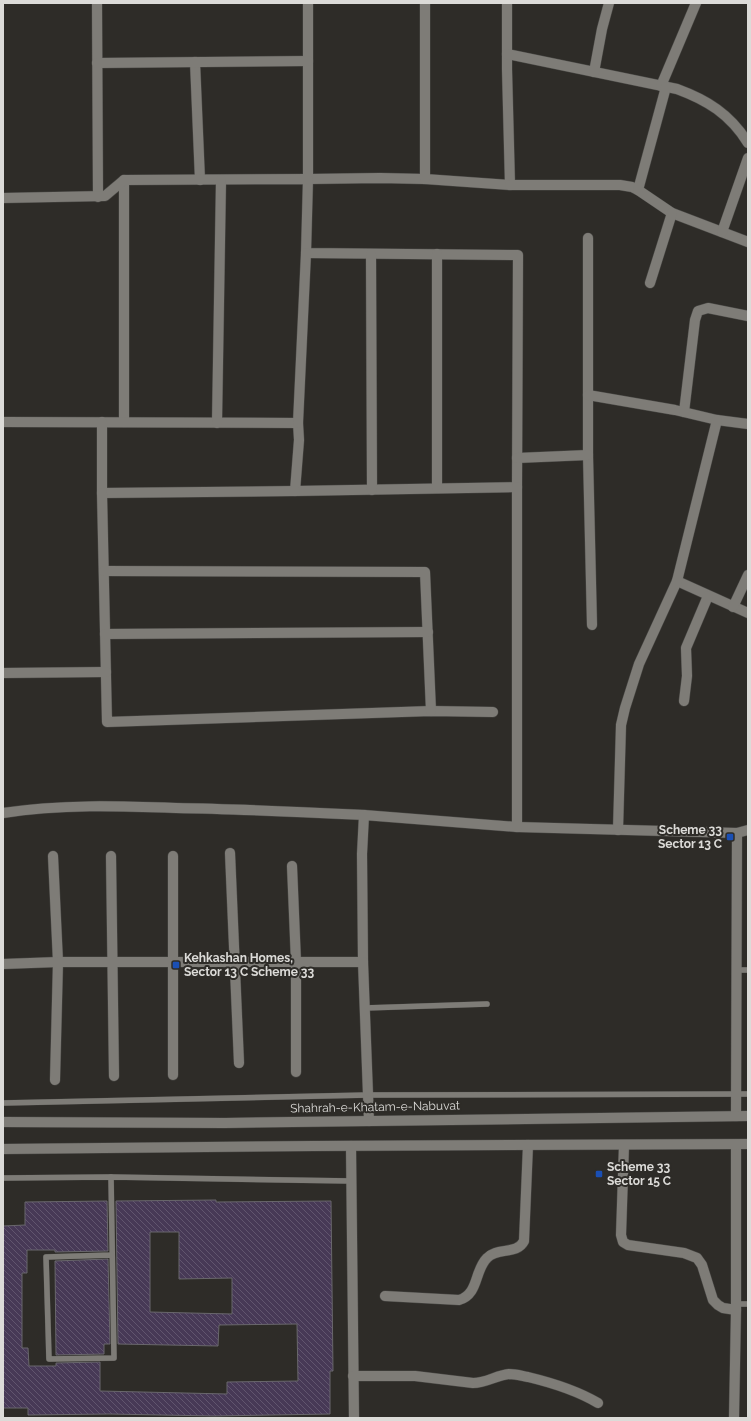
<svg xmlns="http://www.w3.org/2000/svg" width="751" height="1421" viewBox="0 0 751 1421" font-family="Raleway,sans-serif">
	<defs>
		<pattern id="building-back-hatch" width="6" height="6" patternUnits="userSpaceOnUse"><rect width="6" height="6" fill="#473956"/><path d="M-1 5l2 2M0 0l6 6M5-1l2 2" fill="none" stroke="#61556e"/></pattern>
	</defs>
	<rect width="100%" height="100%" fill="#2e2c28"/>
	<!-- building -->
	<g fill="url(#building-back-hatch)" stroke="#69676c" fill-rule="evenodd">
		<path d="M216,1200V1202L331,1201L333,1371H330V1414L214,1416L109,1414L28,1415V1408H3V1226L25,1225V1202L107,1201L108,1251L55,1252V1250H27V1273H22V1348H28L29,1366H56V1363L100,1362V1391L227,1394V1382L298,1381L297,1324L219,1325L218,1346L118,1344L116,1201ZM150,1232H179V1279L232,1278V1314L150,1312Z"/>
		<path d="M108,1259L110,1344H104V1354L56,1355L55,1261Z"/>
	</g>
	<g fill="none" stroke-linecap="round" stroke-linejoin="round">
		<defs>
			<g id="lane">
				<path d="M736,970H748"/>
				<path d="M365,1008L487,1004"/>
				<path d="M3,1103L368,1095L748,1094"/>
				<path d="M111,1177L114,1358L49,1359L46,1257L112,1255"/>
				<path d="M3,1178L111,1177L351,1181"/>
				<path d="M736,1304H748"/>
			</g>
			<g id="street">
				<path d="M97,3L98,197"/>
				<path d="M308,3V179L380,178L425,179L510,185L507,69V3"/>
				<path d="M425,3V179"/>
				<path d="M507,54L677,89C707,100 730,114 748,143"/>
				<path d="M195,62L200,180"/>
				<path d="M97,63L308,61"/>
				<path d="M594,72L602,29L609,3"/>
				<path d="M661,86L696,3"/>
				<path d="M124,180V422"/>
				<path d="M510,185H620L632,187L638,190L672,213L748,242"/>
				<path d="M638,190L666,87"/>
				<path d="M3,198L105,196L124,180L308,179L306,253L518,255L517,487L295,491L299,440L298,423L3,422"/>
				<path d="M722,232L748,158"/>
				<path d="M588,238V455L592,625"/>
				<path d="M371,254L372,490"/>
				<path d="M437,254V488"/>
				<path d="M650,283L672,213"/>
				<path d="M588,395L675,410L717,420L748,424"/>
				<path d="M684,412L695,320L698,311L708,308L748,316"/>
				<path d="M102,422V493L295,491"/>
				<path d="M217,423L221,180"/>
				<path d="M298,423L306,253"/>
				<path d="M517,458L588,455"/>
				<path d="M102,493L107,722L431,711L493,712"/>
				<path d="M104,571L425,572L431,711"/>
				<path d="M677,581L748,613"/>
				<path d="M733,607L748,575"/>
				<path d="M105,634L428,632"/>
				<path d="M3,673L106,672"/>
				<path d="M684,701L687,676L686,648L708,596"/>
				<path d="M3,813C60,804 119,806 176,808C239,809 301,812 364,815"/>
				<path d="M517,827L737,833L736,1116"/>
				<path d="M618,830L621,725L625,708L639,664L677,581L717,420"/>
				<path d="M737,833L748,830"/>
				<path d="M230,853L239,1063"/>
				<path d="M53,856L58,962L55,1080"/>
				<path d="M111,856L114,1076"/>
				<path d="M173,856V1075"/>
				<path d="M292,866L296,962V1072"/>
				<path d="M363,962L362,854L364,815L517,827V487"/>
				<path d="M3,964L58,962H363L369,1121"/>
				<path d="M624,1145L621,1235L623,1242L628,1245L684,1253L697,1258L702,1265L713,1300L718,1305L723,1308L736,1310"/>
				<path d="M351,1146L354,1418"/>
				<path d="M385,1296L459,1300C479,1294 474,1271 487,1258C497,1247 517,1255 524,1241L528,1145"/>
				<path d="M353,1376H415L473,1383C486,1383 497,1375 509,1374C516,1374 522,1376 528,1377C553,1383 576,1390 598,1403"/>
				<path d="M734,1418L736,1310V1145"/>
			</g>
			<g id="secondary">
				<path d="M3,1122L225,1123L748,1116"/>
				<path d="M3,1149L314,1146L748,1144"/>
			</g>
		</defs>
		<!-- lane casing -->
		<use href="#lane" stroke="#494845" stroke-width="6"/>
		<!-- street casing -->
		<use href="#street" stroke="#494845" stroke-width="11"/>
		<!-- secondary casing -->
		<use href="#secondary" stroke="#494845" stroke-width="11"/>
		<!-- lane -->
		<use href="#lane" stroke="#7e7c77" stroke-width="5.5"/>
		<!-- street -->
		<use href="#street" stroke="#7e7c77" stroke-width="10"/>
		<!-- secondary -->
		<use href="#secondary" stroke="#7e7c77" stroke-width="10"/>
	</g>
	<!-- markers -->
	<g fill="#1a4fb4" stroke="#2e2c28" stroke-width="1.5">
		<rect x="726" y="833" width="8" height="8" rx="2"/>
		<rect x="172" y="961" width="8" height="8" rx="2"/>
		<rect x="595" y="1170" width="8" height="8" rx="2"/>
	</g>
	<g text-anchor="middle" stroke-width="4" stroke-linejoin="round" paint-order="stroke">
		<!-- poi labels -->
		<g font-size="12" font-weight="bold" fill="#dcdbd8" stroke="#2e2c28" text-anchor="start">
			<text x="722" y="834" text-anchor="end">Scheme 33<tspan x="722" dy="14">Sector 13 C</tspan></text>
			<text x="184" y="962">Kehkashan Homes,<tspan x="184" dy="14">Sector 13 C Scheme 33</tspan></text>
			<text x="607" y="1171">Scheme 33<tspan x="607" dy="14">Sector 15 C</tspan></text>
		</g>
		<!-- street labels -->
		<g font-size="12" fill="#dcdbd8" stroke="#2e2c28">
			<text transform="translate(375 1107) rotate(-1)" y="4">Shahrah-e-Khatam-e-Nabuvat</text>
		</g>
	</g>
	<!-- border -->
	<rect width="751" height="1421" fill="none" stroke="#dcdbd8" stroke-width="8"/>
</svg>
